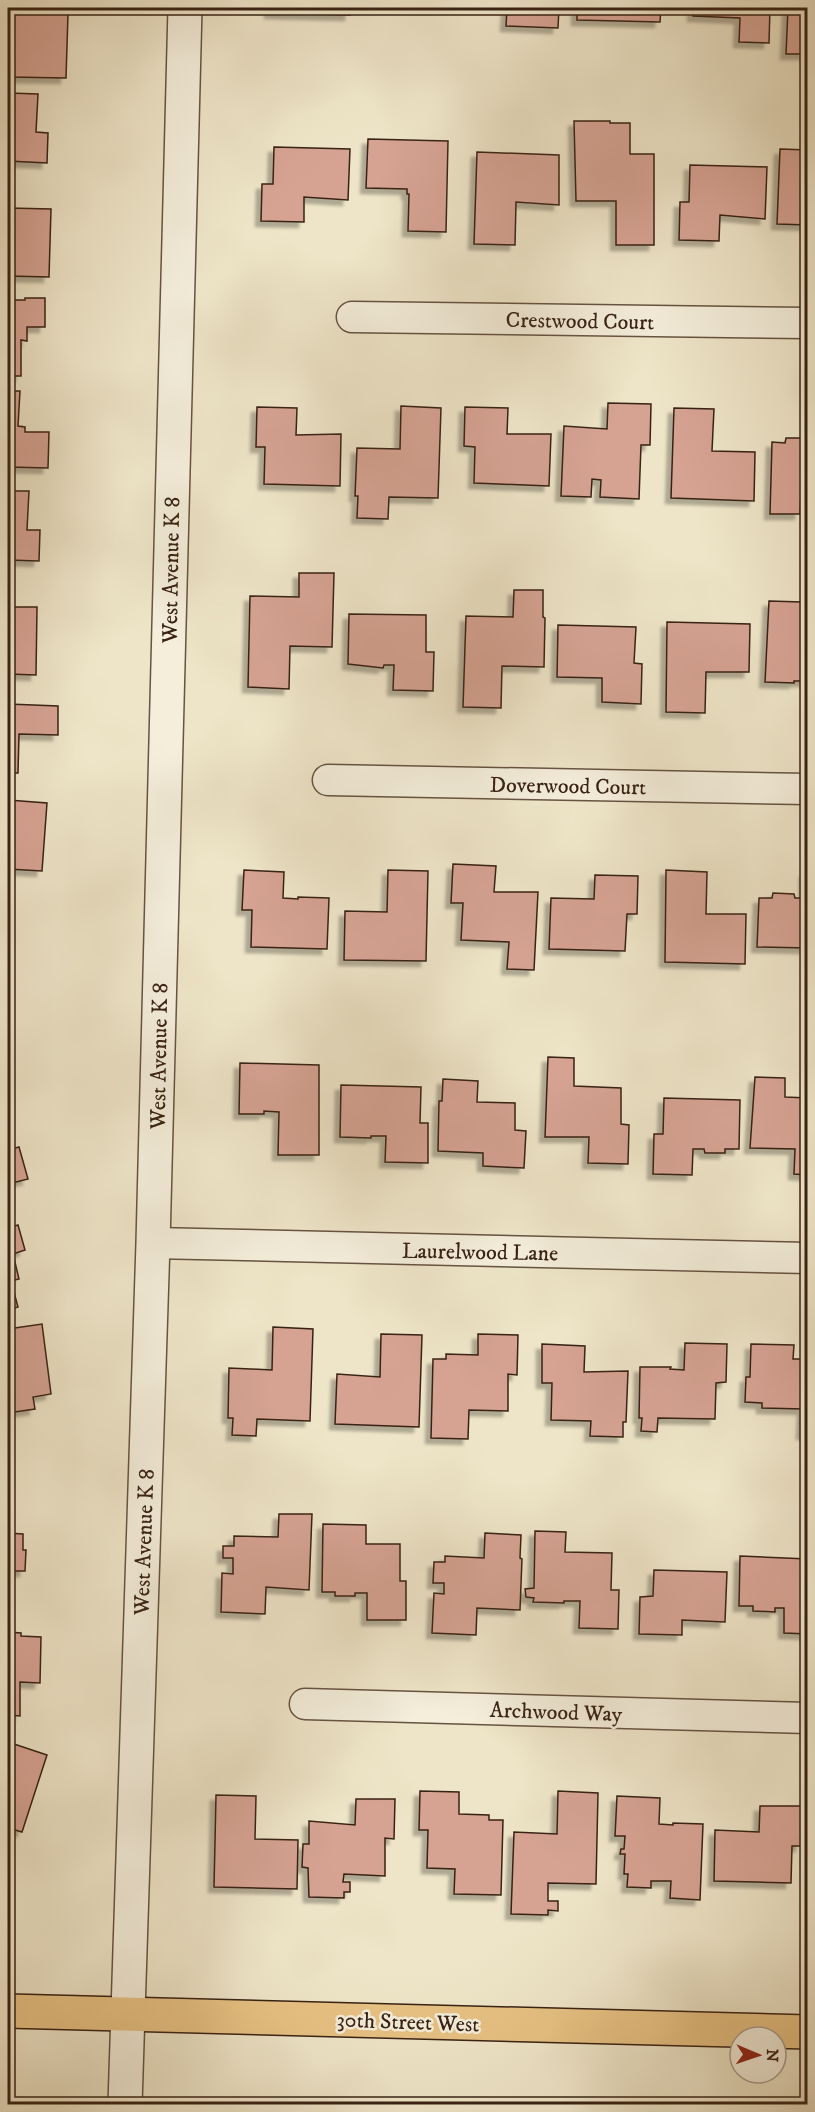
<svg xmlns="http://www.w3.org/2000/svg" width="815" height="2112" viewBox="0 0 815 2112" font-family="'IM FELL DW Pica',serif">
	<defs>
		<filter id="shadow"><feDropShadow dx="-5.5" dy="5.5" stdDeviation="1.5" flood-color="#0004"/></filter>
	</defs>
	<rect width="100%" height="100%" fill="#eee5c8"/>
	<filter id="stains"><feTurbulence type="fractalNoise" baseFrequency=".00333" numOctaves="4"/><feColorMatrix values="0 0 0 0 .2 0 0 0 0 .09 0 0 0 0 .02 0 0 0 .5 -.17"/></filter>
	<radialGradient id="worn" r=".72"><stop offset=".6" stop-color="#630" stop-opacity="0"/><stop offset="1" stop-color="#630" stop-opacity=".3"/></radialGradient>
	<!-- building -->
	<g fill="#d6a393" stroke="#382214" stroke-width="1.5" filter="url(#shadow)">
		<path d="M47,8H62V14H68L66,78L8,77V11L47,13Z"/>
		<path d="M270,8H350V15L270,13Z"/>
		<path d="M507,8H561H559L558,28L506,26Z"/>
		<path d="M577,8H661L660,22L577,20Z"/>
		<path d="M693,8H770L769,43L739,42L740,18L693,16Z"/>
		<path d="M788,8H808V54H786Z"/>
		<path d="M8,93L38,94L36,132L48,133L47,163L8,161Z"/>
		<path d="M574,121H610V123H630V154H654V245H616V201H576Z"/>
		<path d="M368,139L448,141L446,232L408,231L409,194H407V189L366,188Z"/>
		<path d="M274,147L350,149L348,200L304,197V222L261,221L262,184H273Z"/>
		<path d="M780,149L808,150L807,225L777,224Z"/>
		<path d="M477,152L559,155V205L516,202L515,245L474,244Z"/>
		<path d="M690,165L767,167L765,219L720,215L719,241L679,240L680,202H689Z"/>
		<path d="M8,208L51,209L49,277L8,276Z"/>
		<path d="M25,298H45V327H27V341L21,340V376H8V300H25Z"/>
		<path d="M8,391H20L18,426L25,427V432H49L48,468L8,467Z"/>
		<path d="M608,403L651,404L650,445H641L639,499L600,497L601,480L592,479L591,497L561,496L564,426L607,429Z"/>
		<path d="M401,406L441,408L438,498L389,497L388,519L357,518L358,496H355L357,448L400,449Z"/>
		<path d="M257,407L297,408L296,435L341,434L340,486L264,484L265,447H256Z"/>
		<path d="M465,407L508,408L507,434H551L549,486L474,483L475,447L464,446Z"/>
		<path d="M674,408L714,409L712,451L755,452L754,501L671,498Z"/>
		<path d="M786,438H806V443L808,444V493H801L800,514H770L772,442L785,443Z"/>
		<path d="M8,491H29L27,530H40L39,561L8,560Z"/>
		<path d="M299,573H334L332,647L290,646L289,689L248,687L250,596L299,597Z"/>
		<path d="M514,590H543V617L545,618L544,667L502,666L501,708L463,707L466,616L513,617Z"/>
		<path d="M769,601L802,602L801,632H808V681H794V683L765,682Z"/>
		<path d="M8,607H37L36,675L8,674Z"/>
		<path d="M349,614L426,615V652H434L433,691L393,690L394,665H384L383,668L348,664Z"/>
		<path d="M667,622L750,624L749,672H706L705,713L666,712Z"/>
		<path d="M558,625L636,627L634,663L642,664L641,704L602,702V678L557,677Z"/>
		<path d="M8,704L58,706V735L19,734L18,773H8Z"/>
		<path d="M8,800L47,803L42,871L8,869Z"/>
		<path d="M453,864L496,866L494,892H538L534,970L507,969L509,942L461,940L463,903H451Z"/>
		<path d="M244,870L284,872L283,898L298,899V897L329,898L327,949L251,947L252,910H242Z"/>
		<path d="M388,870L428,871L426,961L344,960L345,911L387,912Z"/>
		<path d="M666,870L707,872L706,914H746L745,964L665,962Z"/>
		<path d="M805,872H808V948L757,947L759,898H772L773,893L794,894L795,898H805Z"/>
		<path d="M595,875L638,876L637,914H627L625,951L549,949L551,898L594,899Z"/>
		<path d="M548,1057L574,1058V1086L621,1088V1124L629,1125L628,1164L588,1163L589,1137H545Z"/>
		<path d="M240,1063L319,1065V1155H278L279,1112L264,1111V1114H239Z"/>
		<path d="M755,1077L785,1078V1097L808,1098V1175L794,1174L795,1149L750,1148Z"/>
		<path d="M443,1079L478,1081L477,1102L515,1103V1130L526,1131L524,1168L483,1166V1153L438,1151L439,1101H442Z"/>
		<path d="M341,1085L421,1087L420,1123H428V1163L385,1162L386,1136H371V1138L340,1137Z"/>
		<path d="M664,1098L740,1100L739,1149H725V1153H705L704,1149H693L692,1175L653,1174L654,1134H663Z"/>
		<path d="M19,1147L28,1179L8,1184V1150Z"/>
		<path d="M18,1225L25,1250L13,1254L19,1279L11,1281L18,1307L8,1310V1228Z"/>
		<path d="M42,1324L51,1394L33,1397L35,1409L8,1413V1329Z"/>
		<path d="M273,1327L313,1329L310,1421L257,1419L256,1436L232,1435L233,1418H228L229,1368L272,1370Z"/>
		<path d="M381,1334L422,1335L419,1427L335,1424L337,1374L380,1377Z"/>
		<path d="M478,1334L518,1335L517,1375L508,1374V1411L469,1410L468,1439L431,1438L433,1359H446V1354L478,1355Z"/>
		<path d="M685,1343L727,1344L726,1382L716,1383L715,1419L658,1418L657,1432L641,1431L642,1418H639L640,1367H671L670,1369L684,1370Z"/>
		<path d="M542,1344L585,1346L584,1372L628,1371L626,1422H623V1437L590,1436L591,1421L551,1420L552,1383H542Z"/>
		<path d="M751,1344L794,1345L793,1359H808V1434H802L803,1409L762,1408V1403L745,1402L746,1377H750Z"/>
		<path d="M8,1442H14L12,1481H8Z"/>
		<path d="M279,1514H312L309,1590L266,1587L265,1614L221,1612L222,1573L233,1574V1558H223V1546H234V1536L278,1537Z"/>
		<path d="M323,1524L366,1525V1544H400V1581H406V1620H367V1593H355V1596H335V1592H322Z"/>
		<path d="M535,1531L566,1532L565,1552L612,1553L611,1590H619L618,1629L579,1628L580,1601H564V1603L533,1602L534,1598L526,1597L525,1589L534,1588Z"/>
		<path d="M8,1533L23,1534V1550H26L25,1571H13L12,1617H8Z"/>
		<path d="M485,1533L521,1535L520,1558L522,1559L520,1610L477,1608L476,1635L432,1633L434,1593L444,1594V1583H433L434,1562H445V1556L484,1558Z"/>
		<path d="M740,1556L808,1559V1634L784,1633V1608H775V1612L753,1611V1606H739Z"/>
		<path d="M654,1570L727,1572L725,1622L682,1620V1635L639,1634L640,1597L653,1596Z"/>
		<path d="M8,1632L21,1633V1636L41,1637L40,1683L20,1682V1716L8,1715Z"/>
		<path d="M8,1742L47,1755L22,1832L8,1828Z"/>
		<path d="M420,1791L459,1792V1814L489,1815V1820H503L501,1895L454,1894L455,1869L427,1868L428,1830H419Z"/>
		<path d="M558,1791L598,1793L596,1884L548,1883V1901H558V1911L548,1910V1915L511,1914L514,1832L557,1834Z"/>
		<path d="M216,1795L256,1796L255,1839L298,1840L297,1889L214,1887Z"/>
		<path d="M617,1796L660,1798L659,1824L673,1825V1823L703,1824L700,1900L670,1898L671,1881H651V1888L627,1887L628,1874H624L625,1854H620L621,1849H624L625,1836H615Z"/>
		<path d="M356,1799H395L394,1839L385,1838V1876L344,1874L343,1882H350V1892H344V1898L309,1897L308,1868L302,1867L303,1844H309V1821L355,1825Z"/>
		<path d="M760,1806H802L801,1846H792L791,1883L714,1881L715,1830L759,1832Z"/>
	</g>
	<g fill="none" stroke-linecap="round" stroke-linejoin="round">
		<defs>
			<g id="minor">
				<path d="M352,317L808,323"/>
				<path d="M328,780L808,789"/>
				<path d="M153,1243L808,1258"/>
				<path d="M305,1704L808,1718"/>
			</g>
			<path id="tertiary" d="M125,2104L153,1243L185,8"/>
			<path id="primary" d="M8,2011L808,2032"/>
		</defs>
		<!-- minor casing -->
		<use href="#minor" stroke="#665341" stroke-width="33"/>
		<!-- tertiary casing -->
		<use href="#tertiary" stroke="#665341" stroke-width="36"/>
		<!-- primary casing -->
		<use href="#primary" stroke="#382214" stroke-width="36"/>
		<!-- minor -->
		<use href="#minor" stroke="#f4eedb" stroke-width="30"/>
		<!-- tertiary -->
		<use href="#tertiary" stroke="#f4eedb" stroke-width="33"/>
		<!-- primary -->
		<use href="#primary" stroke="#e7c284" stroke-width="33"/>
	</g>
	<g text-anchor="middle" stroke-width="5" stroke-linejoin="round" paint-order="stroke">
		<!-- street labels -->
		<g font-size="22" fill="#382214" stroke="#f4eedb">
			<text transform="translate(580 320) rotate(1)" y="8">Crestwood Court</text>
			<text transform="translate(170 570) rotate(-89)" y="8">West Avenue K 8</text>
			<text transform="translate(568 785) rotate(1)" y="8">Doverwood Court</text>
			<text transform="translate(158 1056) rotate(-89)" y="8">West Avenue K 8</text>
			<text transform="translate(480 1251) rotate(1)" y="8">Laurelwood Lane</text>
			<text transform="translate(143 1542) rotate(-88)" y="8">West Avenue K 8</text>
			<text transform="translate(556 1711) rotate(2)" y="8">Archwood Way</text>
			<text transform="translate(408 2021) rotate(2)" y="8">30th Street West</text>
		</g>
	</g>
	<!-- margin -->
	<rect width="815" height="2112" fill="none" stroke="#eee5c8" stroke-width="30"/>
	<rect x="9" y="9" width="797" height="2094" fill="none" stroke="#382214" stroke-width="3"/>
	<rect x="15" y="15" width="785" height="2082" fill="none" stroke="#382214" stroke-width="1.5"/>
	<!-- north arrow -->
	<g transform="translate(758 2055) rotate(92)"><circle r="28" fill="#f4eedb" stroke="#a99c8b" stroke-width="1.5"/>
	<path d="M0-4.5L10 22L0 15L-10 22Z" fill="#8f2418"/>
	<text y="-9" font-size="16" font-weight="bold" text-anchor="middle" fill="#382214">N</text>
	</g>
	<rect width="100%" height="100%" filter="url(#stains)"/>
	<rect width="100%" height="100%" fill="url(#worn)"/>
</svg>
